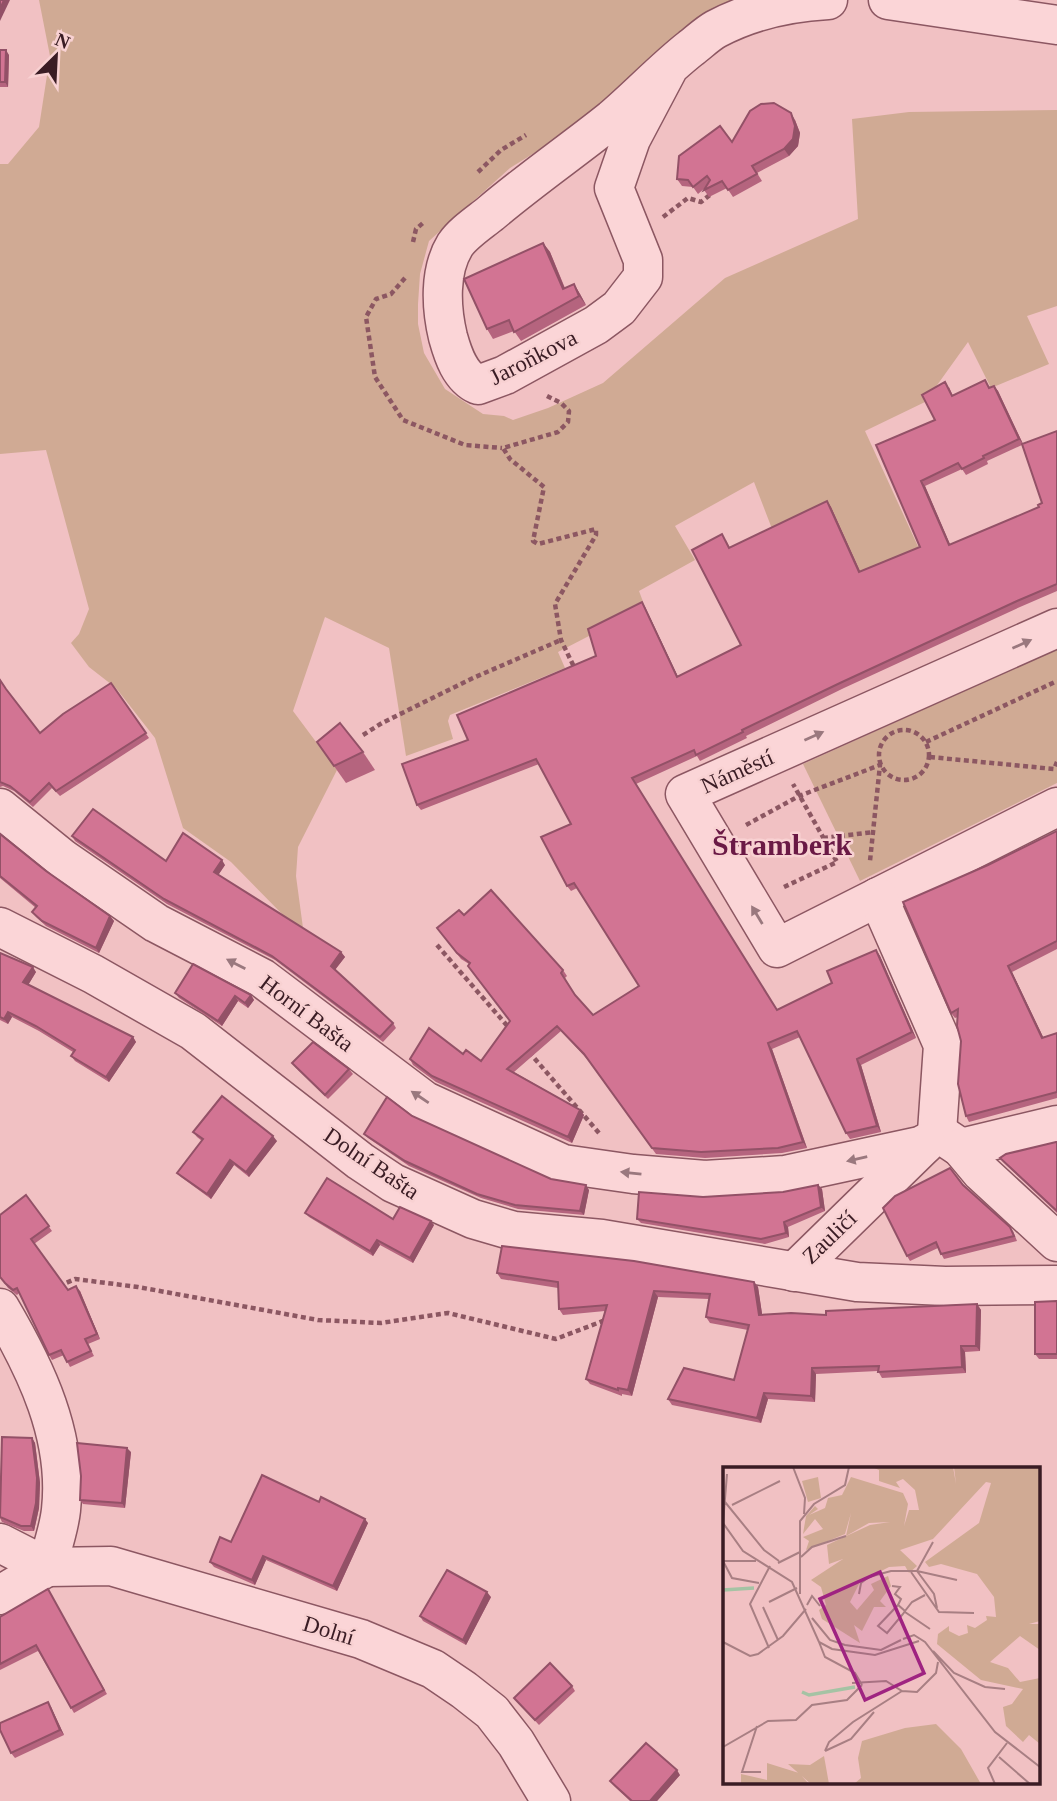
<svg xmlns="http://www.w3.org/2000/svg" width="1057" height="1801" viewBox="0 0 1057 1801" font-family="Georgia,serif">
	<rect width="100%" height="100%" fill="#f1c1c3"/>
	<!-- green -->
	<g fill="#d0aa94">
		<path d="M39,0H760L555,140L510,168L429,241L420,274L418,304V324L424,353L445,389L483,414L504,416L513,420L548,408L603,383L725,278L858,219L852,119L909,112L1057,110V306L1027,316L1049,364L991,388L968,342L925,402L865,431L921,553L867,576L774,534L754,482L675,526L695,560L639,591L645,607L558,652L565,668L450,715L448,721L453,739L406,756L389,648L325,617L293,711L337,770L298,847L296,876L303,928L283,915L231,862L183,828L155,738L116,688L89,667L71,643L79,634L89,609L46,450L0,454V164H8L39,127L50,56Z"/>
		<path d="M1057,649V783L860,881L803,764Z"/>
	</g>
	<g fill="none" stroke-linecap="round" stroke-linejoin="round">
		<defs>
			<g id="minor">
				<path d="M888,0L1057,25"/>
				<path d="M668,69L631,139L614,188L643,260V277L619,308L596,325L505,375L478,385C460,377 453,355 448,337C441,308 439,271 455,245C463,233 480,222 491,213C530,180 572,151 612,119C639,96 663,70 691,48C699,42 707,34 716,29C750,11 791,2 828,0"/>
				<path d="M1057,628L685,794L777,948L1057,807"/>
				<path d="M0,808L63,859L156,923L262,978L425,1101L563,1164L633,1174L705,1180L785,1175L924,1145"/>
				<path d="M878,897L943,1045L937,1132"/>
				<path d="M0,927L93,974L193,1031L360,1161L393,1183L473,1219L514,1231L602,1239L857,1282L945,1286L1057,1285"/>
				<path d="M937,1132L961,1148L981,1172L1057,1242"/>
				<path d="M961,1148L1057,1125"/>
				<path d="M794,1272L926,1143"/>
				<path d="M0,1308C36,1369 69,1437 61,1510C59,1529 52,1548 47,1567L0,1595"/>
				<path d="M0,1543L47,1567L111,1566L361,1639L433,1669L464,1690L492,1712L516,1743L551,1801"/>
			</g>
		</defs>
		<!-- minor casing -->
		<use href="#minor" stroke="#8c5762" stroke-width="41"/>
		<!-- path -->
		<g stroke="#8c5762" stroke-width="4.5" stroke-dasharray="5 3.5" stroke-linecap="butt">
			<path d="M478,172L501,150L526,135"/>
			<path d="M663,217L688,198L701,202L711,194"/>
			<path d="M413,242L416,229L423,223"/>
			<path d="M405,278L391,294L376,299L366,317L375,377L403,420L465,445L502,448"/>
			<path d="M547,396L561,403L569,411L568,422L558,432L503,448L510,459L544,487L533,541L538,544L596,529V535L555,604L561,640L575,669"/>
			<circle cx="904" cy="755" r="25"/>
			<path d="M363,735L382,723L473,678L561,640"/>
			<path d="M926,742L1057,681"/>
			<path d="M930,757L1054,769L1057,762"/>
			<path d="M746,825L799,796L880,765L870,861"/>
			<path d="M823,838L874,832"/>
			<path d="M784,887L837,862L793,784"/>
			<path d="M437,945L510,1029"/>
			<path d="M529,1052L599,1133"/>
			<path d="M59,1286L75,1279L138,1287L318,1320L381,1323L448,1313L556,1339L608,1319"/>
		</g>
		<!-- minor -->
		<use href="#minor" stroke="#fbd5d7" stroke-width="38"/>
	</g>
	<!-- wall -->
	<g fill="#b5647e" fill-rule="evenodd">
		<path d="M0,50L9,55L8,87H0Z"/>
		<path d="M795,120L800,133L798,146L789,156L757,173L762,181L733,197L727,188L709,197L704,190L705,188L698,194L693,187L682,186L677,179L732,142Z"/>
		<path d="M543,243L550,252L565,288L574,284L580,294L586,305L521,341L514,331L493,339L487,329Z"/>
		<path d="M994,386L998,391L1023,444L1057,431V591L1020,607L844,688L746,736L747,738L700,761L697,756L636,784L777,1010L832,983L876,950L880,956L916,1038L861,1065L881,1132L850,1139L846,1133L800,1037L772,1049L807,1148L782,1153L705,1158L656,1154L588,1060L561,1031L514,1072L580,1110L584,1115L572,1143L436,1082L413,1065L410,1059L463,1054L481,1061L510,1022L469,964L461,959L437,928L464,915L563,970L567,976L565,978L576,997L593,1015L639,986L577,888L571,891L567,886L571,824L539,764L421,810L417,805L468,740L596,656L645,607L678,677L741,645L726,540L730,548L827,501L831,507L860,571L920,547L876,445L935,420L949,387L953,396ZM1022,445L1042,503L1039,507L950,545L925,486L962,469L966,475L988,464L987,461Z"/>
		<path d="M0,679L8,692L40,733L111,683L149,738L60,796L52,788L33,807L14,791L3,786L0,787Z"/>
		<path d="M317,742L363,752L375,770L346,783Z"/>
		<path d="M1057,831V949L1012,972L1043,1037L1057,1033V1098L969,1122L966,1116L961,1041L958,1017L955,1018L951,1013L988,865Z"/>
		<path d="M0,834L46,871L110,916L114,921L99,953L46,926L36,917L32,912L36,908L0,878Z"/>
		<path d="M72,836L166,861L225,865L218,875L341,952L345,957L335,970L393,1023L396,1028L383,1042L275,960L167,904L75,841Z"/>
		<path d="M0,953L36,972L28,985L133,1037L136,1042L109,1082L75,1061L71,1056L73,1052L39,1031L12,1017L8,1024L0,1020Z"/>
		<path d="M175,993L251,995L254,1000L248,1008L238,1001L222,1026L179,998Z"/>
		<path d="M292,1063L349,1069L353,1074L328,1099L296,1068Z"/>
		<path d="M412,1116L551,1179L589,1190L584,1215L518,1209L481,1198L409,1166L368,1138L364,1134Z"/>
		<path d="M193,1132L277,1141L249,1177L234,1165L211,1199L181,1177L177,1173L202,1141L197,1137Z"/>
		<path d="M1057,1142V1213L1004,1163L1000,1158Z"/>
		<path d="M818,1185L822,1189L825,1211L788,1227L789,1237L765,1244L641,1223L637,1219L703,1197L783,1192Z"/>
		<path d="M963,1185L1013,1231L1017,1241L944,1259L938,1248L910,1261L907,1256Z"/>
		<path d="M26,1195L52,1231L34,1244L68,1290L80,1291L100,1339L88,1344L94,1356L70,1367L64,1355L52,1360L49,1355L19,1293L17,1295L8,1288L0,1277Z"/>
		<path d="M305,1213L393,1219L434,1225L413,1263L380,1245L373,1256L309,1217Z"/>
		<path d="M497,1273L754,1282L758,1287L762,1314L826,1315L977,1304L981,1310L980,1351L965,1352L966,1373L882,1378L878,1371L816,1374L815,1402L768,1399L761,1423L672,1405L668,1399L734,1380L748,1330L710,1323L706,1317L709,1299L658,1297L632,1396L622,1394V1396L590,1384L586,1379L605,1311L563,1315L559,1309L558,1288L501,1279Z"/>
		<path d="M1057,1301V1359H1039L1035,1354L1054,1302Z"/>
		<path d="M32,1438L35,1443L40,1483L39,1508L34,1531H24L2,1522L0,1518V1490Z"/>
		<path d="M131,1452L125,1508L83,1504L80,1500L81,1476Z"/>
		<path d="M319,1502L368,1523L337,1591L266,1560L255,1585L214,1567L210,1562L231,1542Z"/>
		<path d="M48,1589L107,1694L74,1713L38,1651L0,1670V1617Z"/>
		<path d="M491,1597L466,1645L423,1621L420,1616Z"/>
		<path d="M572,1686L575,1691L539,1725L514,1698Z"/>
		<path d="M51,1707L64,1735L15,1758L11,1753Z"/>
		<path d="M680,1775L657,1801H630L614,1786L610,1781Z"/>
	</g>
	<!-- shaded-wall -->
	<g fill="#935167">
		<path d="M4,0H10L0,21V9Z"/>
		<path d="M6,50L9,55L8,87L5,82Z"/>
		<path d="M791,113L795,120L800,133L798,146L789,156L784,149Z"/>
		<path d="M543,243L550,252L569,299L563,289Z"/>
		<path d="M574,284L580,294L586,305L579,296Z"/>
		<path d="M994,386L998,391L1023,444L1019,439Z"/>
		<path d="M921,481L925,486L953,551L949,545Z"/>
		<path d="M827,501L831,507L863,578L859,572Z"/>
		<path d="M642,602L645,607L681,683L677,677Z"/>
		<path d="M222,860L225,865L217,877L214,872Z"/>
		<path d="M110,916L114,921L99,953L96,948Z"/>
		<path d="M876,950L880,956L916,1038L912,1032Z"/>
		<path d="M341,952L345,957L334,971L331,966Z"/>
		<path d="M1008,966L1012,972L1046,1043L1042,1038Z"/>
		<path d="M33,967L36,972L27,987L23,982Z"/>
		<path d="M251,995L254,1000L248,1008L245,1003Z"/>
		<path d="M235,996L238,1001L222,1026L218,1021Z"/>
		<path d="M8,1012L12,1017L8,1024L4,1019Z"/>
		<path d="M133,1037L136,1042L109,1082L106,1077Z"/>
		<path d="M768,1043L772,1049L807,1148L803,1142Z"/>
		<path d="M857,1059L861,1065L881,1132L877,1126Z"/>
		<path d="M580,1110L584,1115L572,1143L568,1137Z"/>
		<path d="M273,1136L277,1141L249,1177L246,1172Z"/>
		<path d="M230,1160L234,1165L211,1199L207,1194Z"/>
		<path d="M586,1185L589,1190L584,1215L580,1211Z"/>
		<path d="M818,1185L822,1189L825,1211L821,1207Z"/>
		<path d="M431,1221L434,1225L413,1263L410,1258Z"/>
		<path d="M784,1222L788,1227L789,1237L786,1233Z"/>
		<path d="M377,1240L380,1245L373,1256L370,1251Z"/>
		<path d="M754,1282L758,1287L763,1320L759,1315Z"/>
		<path d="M76,1286L80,1291L100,1339L97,1334Z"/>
		<path d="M654,1291L658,1297L632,1396L628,1390Z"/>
		<path d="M977,1304L981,1310L980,1351L976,1346Z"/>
		<path d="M961,1346L965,1352L966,1373L962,1367Z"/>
		<path d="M812,1368L816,1374L815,1402L811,1396Z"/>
		<path d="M764,1393L768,1399L761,1423L757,1418Z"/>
		<path d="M32,1438L35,1443L40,1483L39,1508L34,1531L31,1526Z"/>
		<path d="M127,1448L131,1452L125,1508L122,1503Z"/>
		<path d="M365,1519L368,1523L337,1591L333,1586Z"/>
		<path d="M263,1556L266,1560L255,1585L252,1580Z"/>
		<path d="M487,1592L491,1597L466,1645L463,1640Z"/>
		<path d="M48,1702L51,1707L64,1735L60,1730Z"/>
		<path d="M677,1770L680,1775L657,1801H650Z"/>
	</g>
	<!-- building -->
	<g fill="#d27493" stroke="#935167" stroke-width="2">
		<path d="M0,0H4L0,9Z"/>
		<path d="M0,50H6L5,82H0Z"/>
		<path d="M774,103L791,113L795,126L793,139L784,149L752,166L757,174L728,190L722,181L704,190L710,180L707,176L693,187L688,180L677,179L679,156L720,126L732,142L750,111L761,104Z"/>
		<path d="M543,243L563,289L574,284L579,296L514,332L509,320L487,329L464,279Z"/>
		<path d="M985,380L989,388L994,386L1019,439L983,456L984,458L962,469L958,463L921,481L949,545L1039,507L1038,505L1042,503L1022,444L1057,431V584L1017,601L840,683L742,730L743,732L696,755L694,750L632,778L777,1010L832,983L827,971L876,950L912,1032L857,1059L877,1126L846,1133L797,1031L768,1043L803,1142L778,1148L701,1152L652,1148L584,1054L557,1026L507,1069L580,1110L568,1137L432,1076L410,1059L429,1028L463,1054L466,1050L481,1061L510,1021L468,966L470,963L457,953L437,928L459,910L464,915L491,890L563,970L561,973L575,995L593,1015L639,986L574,883L567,886L541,837L571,824L536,759L417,805L402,764L468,740L457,715L596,656L588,629L642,602L677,677L741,645L692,550L722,534L729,548L827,501L859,572L920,547L876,445L935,420L922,395L945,382L952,396Z"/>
		<path d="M0,680L6,689L40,733L63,714L111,683L146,733L56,791L49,783L30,802L10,786L0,782Z"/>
		<path d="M340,723L363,752L334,766L317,742Z"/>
		<path d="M93,809L166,861L183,833L222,860L214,872L341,952L331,966L393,1023L380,1037L272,956L164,899L72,836Z"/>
		<path d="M1057,831V941L1008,966L1042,1038L1057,1033V1092L966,1116L958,1084L961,1041L957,1026L958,1009L951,1013L903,902L988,865Z"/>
		<path d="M0,834L46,871L110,916L96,948L42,921L32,912L37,906L0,876Z"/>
		<path d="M0,953L33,967L23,982L133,1037L106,1077L71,1056L75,1050L36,1026L8,1012L4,1019L0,1017Z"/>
		<path d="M193,964L251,995L245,1003L235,996L218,1021L175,993Z"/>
		<path d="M313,1042L349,1069L325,1095L292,1063Z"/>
		<path d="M222,1096L273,1136L246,1172L230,1160L207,1194L177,1173L203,1139L193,1132Z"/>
		<path d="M387,1097L412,1116L551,1179L586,1185L580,1211L515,1205L477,1194L405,1161L364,1134Z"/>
		<path d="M1056,1142H1057V1211L1000,1158L1006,1154Z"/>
		<path d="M950,1168L963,1185L1010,1227L1014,1236L941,1254L936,1242L907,1256L883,1208L895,1196Z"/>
		<path d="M327,1178L393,1219L400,1207L431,1221L410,1258L377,1240L370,1251L305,1213Z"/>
		<path d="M818,1185L821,1207L784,1222L786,1233L761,1239L637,1219L639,1192L703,1197L783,1192Z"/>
		<path d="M26,1195L49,1226L31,1239L68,1290L76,1286L97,1334L85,1339L91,1351L67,1362L61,1350L49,1355L17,1288L13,1290L5,1283L0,1277V1215Z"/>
		<path d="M502,1246L634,1261L754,1282L759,1315L791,1313L826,1315V1311L977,1304L976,1346H961L962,1367L878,1372L879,1366L812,1368L811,1396L764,1393L757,1418L668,1399L684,1368L734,1380L749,1325L706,1317L710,1294L654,1291L628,1390L618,1388V1390L586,1379L607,1305L559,1309L558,1282L497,1273Z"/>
		<path d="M1057,1301V1354H1035V1302Z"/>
		<path d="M2,1437L32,1438L37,1478L36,1503L31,1526H21L0,1517Z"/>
		<path d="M77,1443L127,1448L122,1503L80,1500L81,1476Z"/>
		<path d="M262,1475L319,1502L321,1497L365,1519L333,1586L263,1556L252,1580L210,1562L220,1537L231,1542Z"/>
		<path d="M447,1570L487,1592L463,1640L420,1616Z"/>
		<path d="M48,1589L104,1690L71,1708L36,1645L0,1664V1617Z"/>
		<path d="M550,1663L572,1686L535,1720L514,1698Z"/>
		<path d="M48,1702L60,1730L11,1753L0,1730V1723Z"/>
		<path d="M646,1743L677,1770L650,1801H632L610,1781Z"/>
	</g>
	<!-- one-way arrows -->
	<defs><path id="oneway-solid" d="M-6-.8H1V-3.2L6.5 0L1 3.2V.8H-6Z" transform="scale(1.75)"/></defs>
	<g fill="#9a787e">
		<use href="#oneway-solid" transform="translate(1022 644) rotate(-24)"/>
		<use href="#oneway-solid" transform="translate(814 736) rotate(-24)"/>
		<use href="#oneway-solid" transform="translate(757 915) rotate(-121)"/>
		<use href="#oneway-solid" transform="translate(236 964) rotate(-153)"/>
		<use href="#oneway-solid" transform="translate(420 1097) rotate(-146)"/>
		<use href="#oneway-solid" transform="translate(857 1159) rotate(167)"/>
		<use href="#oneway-solid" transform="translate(631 1173) rotate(-174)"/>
	</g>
	<g text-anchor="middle" stroke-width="5" stroke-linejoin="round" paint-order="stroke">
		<!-- street labels -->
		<g font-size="23" fill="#3a1c24" stroke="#f8d1d2">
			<text transform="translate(533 357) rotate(-27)" y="8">Jaroňkova</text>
			<text transform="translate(737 771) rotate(-24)" y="8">Náměstí</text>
			<text transform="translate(307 1013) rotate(37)" y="8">Horní Bašta</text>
			<text transform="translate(372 1163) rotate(34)" y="8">Dolní Bašta</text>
			<text transform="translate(829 1237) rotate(-44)" y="8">Zauličí</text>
			<text transform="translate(329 1630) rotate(17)" y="8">Dolní</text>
		</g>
		<!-- district labels -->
		<g font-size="30" font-weight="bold" fill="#6a1945" stroke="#f8d1d2">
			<text x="782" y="855">Štramberk</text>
		</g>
	</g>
	<!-- overview -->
	<g transform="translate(723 1467)">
		<rect width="317" height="317" fill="#f1c1c3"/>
		<path d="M149,0H230L233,17L231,0H317V154L306,157H317V183L297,169L267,195L285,201L297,215L317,211V277L306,268L300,275L283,259L280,240L289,237L300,222L258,213L214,177L215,167L226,159V164L236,169L245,166L244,158L252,161L264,153L263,149L273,150L271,130L254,107L218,97L206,100L202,95L256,56L268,16L263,15L210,72L177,83L194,99L186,106L182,99L166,100L137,115L127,135L134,143L151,123L148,117L165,109L168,119L157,134L163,140H151L139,164L131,158L137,176L99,152L96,143L103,138L98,120L88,113L120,92L106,97L104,78L147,58L167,55L146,56L123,69L128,46L122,67L83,83L86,74L80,70L100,62L92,52L80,67L83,49L92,39L95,42L86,48L102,41L105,31L119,28L128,10L180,26L185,37L181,59L186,43H196L192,23L180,12L173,15L177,21L156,14V3ZM95,10L98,31L85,35L79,14ZM213,257L238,282L258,317H131L138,311L135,291L139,274L182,261ZM101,289L106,317H88L65,297L87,298ZM44,296L76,306L86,317H18V307L44,313Z" fill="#d0aa94"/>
		<path fill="none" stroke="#a5c3a4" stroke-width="3.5" d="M0,123L31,121M79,225L86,228L132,220"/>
		<path fill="none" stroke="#a87f83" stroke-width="2" d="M70,0L82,31L81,47M4,7L0,56L20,84L69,115L96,175L109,182L152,188L196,174M2,35L41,83L56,94M9,38L57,14M78,90L89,80L123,69M0,94L9,111L36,116M0,94H33M55,96L77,85M194,104L211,127L214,141M194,104L234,113M188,105L216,145L251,146M169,119L177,120L172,127L178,132L175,138M77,127V54L91,37L122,18L126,0M136,127L138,116L146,110L168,104H194L210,75M202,128L189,135L182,144L180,147L164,166L155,159L175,138L182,144V145L207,162M46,135L74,121M84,138L89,129L97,139M40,140L55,173M89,151L107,173L122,178L158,183L178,173M180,172L191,168L202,175L272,265L317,300M0,175L27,189L35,187L60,169L83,142M96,175L102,190L132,206L139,218M46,181L27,137L47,99M210,184L231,206L262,220L282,222M129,216L163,214L179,224L194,225L213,206L215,195M34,259L19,305H38M0,280L45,254L73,253L89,238L124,233L139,218M102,284L106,275L130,255L179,224M102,284L128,272L151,245M276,290L307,317M272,317L265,301L284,276"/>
		<path fill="#9f2381" fill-opacity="0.15" stroke="#9f2381" stroke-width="3.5" d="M157,105L201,206L142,233L97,132Z"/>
		<rect width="317" height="317" fill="none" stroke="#3a1c24" stroke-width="3.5"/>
	</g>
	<!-- north arrow -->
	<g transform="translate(56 56) rotate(24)" stroke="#f8d1d2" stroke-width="5" paint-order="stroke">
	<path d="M0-5L12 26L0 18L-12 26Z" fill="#3a1c24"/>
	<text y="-10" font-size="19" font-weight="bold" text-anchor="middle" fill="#3a1c24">N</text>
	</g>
</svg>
